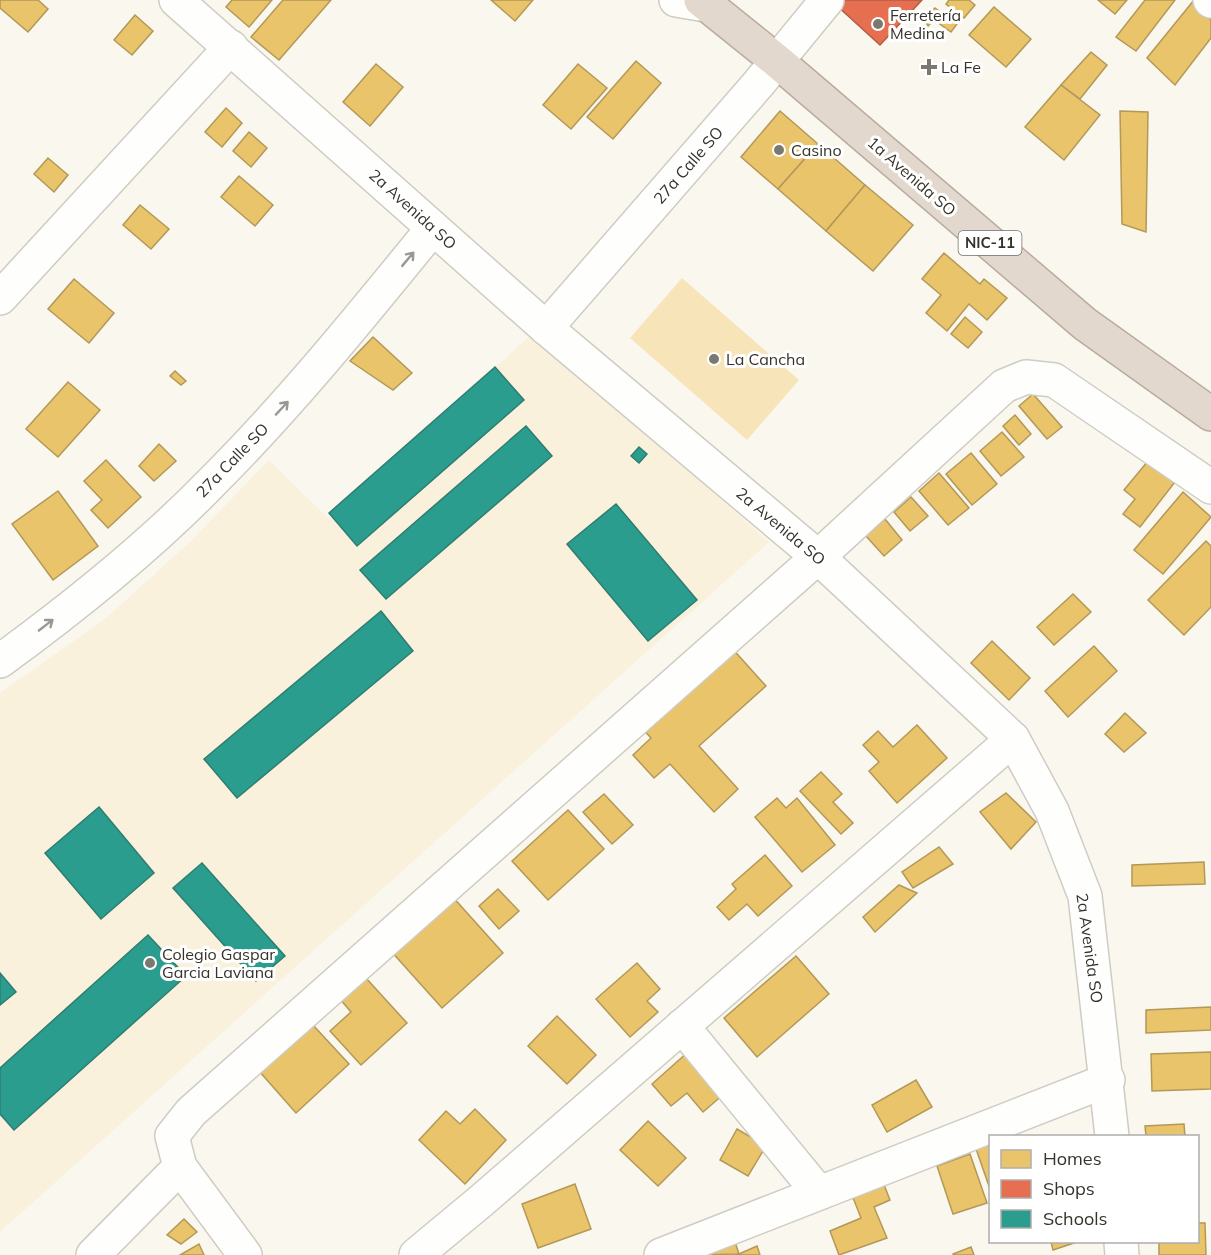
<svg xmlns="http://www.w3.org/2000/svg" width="1211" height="1255" viewBox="0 0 1211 1255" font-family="Mulish,sans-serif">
	<rect width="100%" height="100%" fill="#faf7ef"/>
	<!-- built -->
	<path fill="#f9f1dc" d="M534,332L769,542L0,1232V693L106,618L191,541L269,460L329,519Z"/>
	<!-- green -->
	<path fill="#f7e5b9" d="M682,278L799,380L747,440L630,338Z"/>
	<!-- homes -->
	<g fill="#e9c46a" stroke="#b39857" stroke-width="1.5">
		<path d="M0,0H38L48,9L28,32L0,8Z"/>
		<path d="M232,0H272L249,27L226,7Z"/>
		<path d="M283,0H331L279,60L251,37Z"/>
		<path d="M491,0H533L515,21Z"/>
		<path d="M949,0H969L975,5L964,18L946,4Z"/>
		<path d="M1098,0H1127L1115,14Z"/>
		<path d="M1145,0H1175L1136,51L1116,37Z"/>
		<path d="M1194,0L1211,20V38L1175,85L1147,58Z"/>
		<path d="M994,7L1031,39L1006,67L969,35Z"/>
		<path d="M935,8L957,24L951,32L934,20L928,26L924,19Z"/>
		<path d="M135,15L153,31L132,55L114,40Z"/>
		<path d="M1091,52L1107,65L1080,99L1061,85Z"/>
		<path d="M636,61L661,83L613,139L587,117Z"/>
		<path d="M376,64L403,87L370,126L343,102Z"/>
		<path d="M578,64L607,88L571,129L543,105Z"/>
		<path d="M1061,85L1100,115L1064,160L1025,127Z"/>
		<path d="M226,108L242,123L222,147L205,132Z"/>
		<path d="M780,111L818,144L778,189L741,157Z"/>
		<path d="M1120,111L1148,112L1146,232L1122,224Z"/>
		<path d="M249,132L267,148L251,167L233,151Z"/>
		<path d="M818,144L865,185L826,231L778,189Z"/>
		<path d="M48,158L68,175L54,192L34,174Z"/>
		<path d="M239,176L273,205L255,226L221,197Z"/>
		<path d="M865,185L913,225L873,271L826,231Z"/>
		<path d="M140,205L169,229L151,249L123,225Z"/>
		<path d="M944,253L980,284L984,279L1007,298L987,320L969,304L947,331L926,313L941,295L922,279Z"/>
		<path d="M74,279L114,313L89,343L48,309Z"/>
		<path d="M965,317L982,332L968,348L951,334Z"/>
		<path d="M373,337L412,373L393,390L350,361Z"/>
		<path d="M175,371L186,381L181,385L170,376Z"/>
		<path d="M68,382L100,410L58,457L26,429Z"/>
		<path d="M1033,394L1062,427L1047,439L1019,406Z"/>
		<path d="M1015,415L1031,434L1019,445L1003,426Z"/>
		<path d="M1002,432L1024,457L1001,476L980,451Z"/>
		<path d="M159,444L176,461L154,481L139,466Z"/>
		<path d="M971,453L997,484L972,505L946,474Z"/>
		<path d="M106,460L141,497L108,528L91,510L102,500L84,481Z"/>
		<path d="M1148,461L1175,482L1140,527L1123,514L1135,499L1124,490Z"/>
		<path d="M939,473L969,508L948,525L919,491Z"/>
		<path d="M58,491L98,546L53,580L12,524Z"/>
		<path d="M1183,492L1211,517L1163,574L1134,550Z"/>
		<path d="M911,497L928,516L910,531L894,512Z"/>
		<path d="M885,519L902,540L884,556L866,536Z"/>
		<path d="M1206,541L1211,546V607L1184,635L1148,600Z"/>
		<path d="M1073,594L1091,612L1054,645L1037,627Z"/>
		<path d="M992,641L1030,678L1009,700L971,663Z"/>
		<path d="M730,646L766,686L699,746L738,789L714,812L670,764L654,778L633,755L651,738L641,727Z"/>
		<path d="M1094,646L1117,671L1068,717L1045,691Z"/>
		<path d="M1125,713L1146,733L1124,752L1105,734Z"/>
		<path d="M917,725L947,758L897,803L869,771L879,762L863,745L878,731L893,747Z"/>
		<path d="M821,772L842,794L833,802L853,823L841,834L800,791Z"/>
		<path d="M1006,793L1036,822L1011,849L980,812Z"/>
		<path d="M604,794L633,825L612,844L583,812Z"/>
		<path d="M777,798L786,808L797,798L835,845L802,872L755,817Z"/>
		<path d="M568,810L604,849L548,900L512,861Z"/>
		<path d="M939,847L953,864L913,888L902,872Z"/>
		<path d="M765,855L792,886L758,916L747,904L729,920L717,907L736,889L732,884Z"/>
		<path d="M1204,862L1205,884L1132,886V865Z"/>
		<path d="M899,885L917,893L875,932L863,917Z"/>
		<path d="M498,889L519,911L499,929L479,906Z"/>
		<path d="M451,895L503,953L442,1008L390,950Z"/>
		<path d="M796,956L829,994L757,1057L724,1018Z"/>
		<path d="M637,963L660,989L647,1001L658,1012L630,1037L596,999Z"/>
		<path d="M365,977L407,1023L361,1065L330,1031L351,1012L340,999Z"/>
		<path d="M1211,1007V1030L1146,1033V1010Z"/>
		<path d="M557,1016L596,1055L567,1084L528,1046Z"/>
		<path d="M312,1024L349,1064L296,1113L259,1071Z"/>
		<path d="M688,1052L725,1093L703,1112L687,1093L671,1106L652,1084Z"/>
		<path d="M1211,1052V1089L1152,1091L1151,1054Z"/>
		<path d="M916,1080L932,1107L887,1132L872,1105Z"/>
		<path d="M475,1109L506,1140L465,1184L419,1140L446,1111L460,1124Z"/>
		<path d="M648,1121L686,1158L658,1186L620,1150Z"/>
		<path d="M1184,1124L1185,1136H1146L1145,1126Z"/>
		<path d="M737,1129L766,1146L748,1176L720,1160Z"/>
		<path d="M990,1140V1189L975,1146Z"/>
		<path d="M970,1154L987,1203L953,1214L937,1166Z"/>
		<path d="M881,1177L890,1200L874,1207L887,1238L839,1255L830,1231L861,1218L850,1190Z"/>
		<path d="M575,1184L591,1229L538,1248L522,1204Z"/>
		<path d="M184,1219L197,1232L181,1244L167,1235Z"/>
		<path d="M1198,1223H1205L1206,1255H1159V1242H1198Z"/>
		<path d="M734,1239L739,1254L694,1255Z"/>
		<path d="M1051,1242H1077L1053,1250Z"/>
		<path d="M199,1244L204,1255H180Z"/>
		<path d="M757,1246L760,1255H735L739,1254Z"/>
		<path d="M971,1247L974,1255H954L953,1254Z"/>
	</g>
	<!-- shops -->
	<path fill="#e76f51" stroke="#b25d45" stroke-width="1.5" d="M838,0H922L880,45L834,3Z"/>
	<!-- schools -->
	<g fill="#2a9d8f" stroke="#2e7d71" stroke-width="1.5">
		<path d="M495,367L524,400L357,546L329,513Z"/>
		<path d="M526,426L552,456L386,599L360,570Z"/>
		<path d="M639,447L647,454L639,463L631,456Z"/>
		<path d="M616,504L697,600L648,641L567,544Z"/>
		<path d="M381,611L413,651L237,798L204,759Z"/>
		<path d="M99,807L154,873L101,919L45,853Z"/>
		<path d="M202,863L285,956L256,981L173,888Z"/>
		<path d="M148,935L186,976L14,1130L0,1114V1068Z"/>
		<path d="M0,973L16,992L0,1005Z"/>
	</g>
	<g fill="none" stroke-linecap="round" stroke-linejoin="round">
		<defs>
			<g id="minor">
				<path d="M176,0L546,328L818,557L1013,739L1052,811L1085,896L1112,1136"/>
				<path d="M676,0L706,5"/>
				<path d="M1210,0L1211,1"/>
				<path d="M0,298L231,47"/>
				<path d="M546,328L759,83L827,0"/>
				<path d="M0,661C74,607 148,548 212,482C292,402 362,315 433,228"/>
				<path d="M682,1026L819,1193"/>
				<path d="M1121,1242L1122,1255"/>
				<path d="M93,1255L180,1167"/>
				<path d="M245,1255L180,1167L172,1136L191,1112L818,557L1004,386L1026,377L1054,380L1211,487"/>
				<path d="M416,1255L481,1201L1013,739"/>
				<path d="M661,1255L1108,1080"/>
			</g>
			<path id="highway" d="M701,0L777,61L1085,324L1211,414"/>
		</defs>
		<!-- minor casing -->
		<use href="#minor" stroke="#cfccc4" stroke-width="36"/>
		<!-- highway casing -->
		<use href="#highway" stroke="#b9ac9e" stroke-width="36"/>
		<!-- minor -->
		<use href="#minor" stroke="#fefefd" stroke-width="33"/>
		<!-- highway -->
		<use href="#highway" stroke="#e3d8cd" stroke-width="33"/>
	</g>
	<!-- one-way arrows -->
	<defs><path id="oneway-shaft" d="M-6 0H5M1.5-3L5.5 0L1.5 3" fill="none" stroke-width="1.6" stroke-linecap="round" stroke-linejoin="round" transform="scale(1.5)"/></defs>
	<g stroke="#9a9894">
		<use href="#oneway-shaft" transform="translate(408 259) rotate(-50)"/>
		<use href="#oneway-shaft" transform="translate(282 408) rotate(-47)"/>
		<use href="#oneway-shaft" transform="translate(46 625) rotate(-38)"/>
	</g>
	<!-- markers -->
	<g fill="#7b786f" stroke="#fff" stroke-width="2">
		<circle cx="878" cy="24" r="6"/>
		<path d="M926 58h6v6h6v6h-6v6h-6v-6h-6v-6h6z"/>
		<circle cx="779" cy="150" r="6"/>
		<circle cx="714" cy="359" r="6"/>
		<circle cx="150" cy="963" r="6"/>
	</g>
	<g text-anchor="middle" stroke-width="6" stroke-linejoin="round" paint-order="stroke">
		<!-- shield labels -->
		<rect fill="#fff" stroke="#72706a" stroke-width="1.5" x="958.5" y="231" width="63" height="24" rx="4.5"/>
		<g font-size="15" font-weight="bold" fill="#36332a">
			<text x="990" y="248">NIC-11</text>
		</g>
		<!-- poi labels -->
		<g font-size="16" fill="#36332a" stroke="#fff" text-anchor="start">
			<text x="890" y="21">Ferretería<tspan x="890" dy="18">Medina</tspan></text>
			<text x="941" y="73">La Fe</text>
			<text x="791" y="156">Casino</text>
			<text x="726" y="365">La Cancha</text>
			<text x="162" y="960">Colegio Gaspar<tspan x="162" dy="18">Garcia Laviana</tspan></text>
		</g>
		<!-- street labels -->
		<g font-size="16" fill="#36332a" stroke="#fff">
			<text transform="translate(688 165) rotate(-49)" y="6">27a Calle SO</text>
			<text transform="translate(912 176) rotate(41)" y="6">1a Avenida SO</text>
			<text transform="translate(413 209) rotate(42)" y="6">2a Avenida SO</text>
			<text transform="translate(232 460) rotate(-46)" y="6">27a Calle SO</text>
			<text transform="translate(781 526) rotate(40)" y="6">2a Avenida SO</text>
			<text transform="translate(1090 948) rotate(82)" y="6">2a Avenida SO</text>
		</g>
	</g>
	<!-- legend -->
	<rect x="989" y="1135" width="210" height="108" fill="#ffffff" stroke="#afadaa" stroke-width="1.5"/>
	<rect x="1001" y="1150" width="30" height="18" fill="#e9c46a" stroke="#afadaa" stroke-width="1.5"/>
	<text x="1043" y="1165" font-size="18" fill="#36332a">Homes</text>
	<rect x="1001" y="1180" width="30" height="18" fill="#e76f51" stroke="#afadaa" stroke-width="1.5"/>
	<text x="1043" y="1195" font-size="18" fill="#36332a">Shops</text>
	<rect x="1001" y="1210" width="30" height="18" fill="#2a9d8f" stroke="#afadaa" stroke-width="1.5"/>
	<text x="1043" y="1225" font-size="18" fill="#36332a">Schools</text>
</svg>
